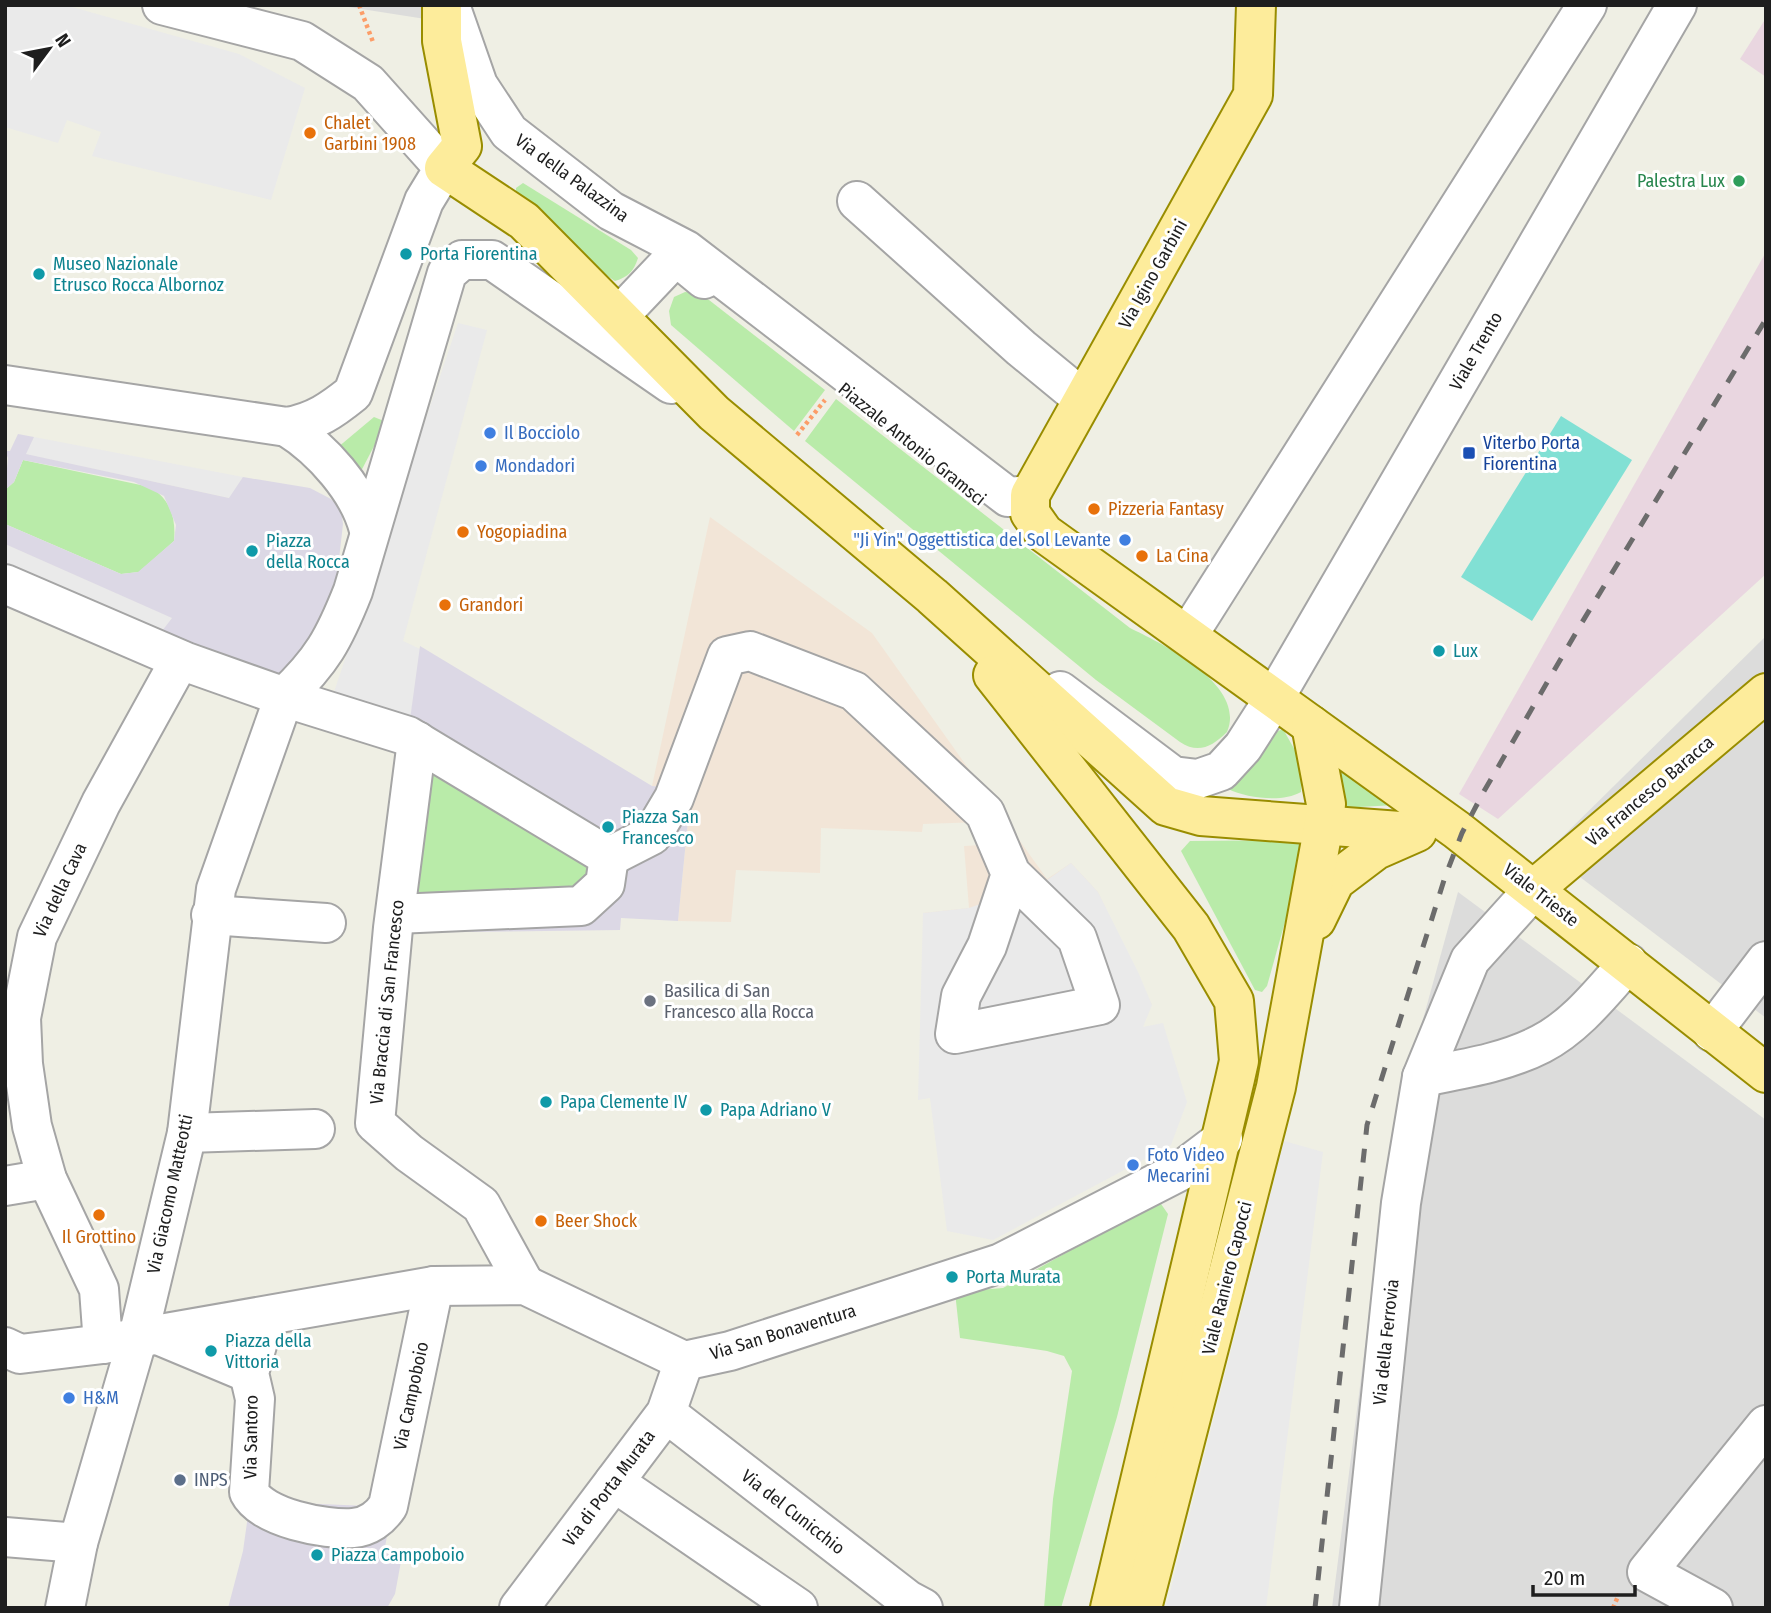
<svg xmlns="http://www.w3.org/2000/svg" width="1771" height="1613" viewBox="0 0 1771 1613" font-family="'Fira Sans Condensed',sans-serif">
	<rect width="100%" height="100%" fill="#efefe4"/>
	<!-- residential -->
	<g fill="#dcdcdb">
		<path d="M336,5H452L451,23Z"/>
		<path d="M1766,636V1018L1547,852Z"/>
		<path d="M1458,892L1766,1120V1608H1332L1392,1132Z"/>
	</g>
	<!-- industrial -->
	<g fill="#e9d6e0">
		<path d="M1766,18V77L1740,59Z"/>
		<path d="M1766,252V574L1498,819L1459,794Z"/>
	</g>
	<!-- military -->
	<path fill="#f2e5d7" d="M710,517L872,633L1047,879L1071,863L1098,892L1152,1005L923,913L969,908L964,846L982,845L981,822L923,824L922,832L821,828L820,873L736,870L731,922L678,921L691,790L652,786Z"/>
	<!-- grass -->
	<g fill="#b9eba9">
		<path d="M523,183L631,250L638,258C634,271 628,277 615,281L584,260L516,193V188Z"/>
		<path d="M685,292L700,293L825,390L794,431L671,325L669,311L674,297Z"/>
		<path d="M836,399L1130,628C1163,644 1247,685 1227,732C1212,747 1198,754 1180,742L1096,680L805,441Z"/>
		<path d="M374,417L384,421V427L359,475L337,448Z"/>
		<path d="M23,460L150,487C171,500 176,518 174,541L139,572L121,574L5,524V490L14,482Z"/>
		<path d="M1283,729L1301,761V792C1282,803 1247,798 1228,789L1230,783L1258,758L1278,731Z"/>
		<path d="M1335,758L1395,805L1342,808Z"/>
		<path d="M432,768L590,865L586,886L416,899Z"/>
		<path d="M1298,840L1306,847L1267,986L1262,992L1255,990L1181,851L1190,841Z"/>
		<path d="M1159,1201L1168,1214L1117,1417L1061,1608H1044L1053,1499L1072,1371L1064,1356L1047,1351L960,1338L955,1292L1003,1288Z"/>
	</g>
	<!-- pitch -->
	<path fill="#81e0d4" d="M1561,416L1632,460L1532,621L1461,577Z"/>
	<!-- parking -->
	<g fill="#eaeaea">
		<path d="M5,5H65L239,54L305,88L271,200L92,156L101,132L67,120L58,143L5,127Z"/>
		<path d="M458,323L487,330L403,641L420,649L410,721L334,692Z"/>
		<path d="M34,437L243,477L230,498L25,454Z"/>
		<path d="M5,544L173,618L159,635L5,564Z"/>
		<path d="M1071,863L1098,892L1139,974L1152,1005L1143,1027L1163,1023L1187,1102L1171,1145L993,1240L947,1231L930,1098L918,1100L923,913L969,908L1047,880Z"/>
		<path d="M1284,1141L1323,1152L1266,1608H1166Z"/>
	</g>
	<!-- plaza -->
	<g fill="#dcd8e5" fill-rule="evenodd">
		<path d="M18,434L34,437L26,454L229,498L243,477L310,488L331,499L341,510L343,524L337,577L319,630L298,670L269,680L159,635L172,618L5,544V524L121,574L138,572L174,541L176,525L164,496L134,482L23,460L14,482L5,490L8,458L5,451H10Z"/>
		<path d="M420,646L652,786L691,790L678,921L621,918L620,930L381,933ZM432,768L589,865L586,886L416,899Z"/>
		<path d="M250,1501L392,1507L384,1553L402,1556L395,1594L387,1608H228L243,1551Z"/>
	</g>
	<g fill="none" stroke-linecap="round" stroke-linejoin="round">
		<defs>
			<g id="minor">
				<path d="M450,5L478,85L509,132L611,211L686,250L1008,497L1030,495"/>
				<path d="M857,201L1021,348L1083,399"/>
				<path d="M620,315L676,256L704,279"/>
				<path d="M5,385L287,427C315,422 332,410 353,393L424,201L444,168L368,83L302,41L162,5"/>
				<path d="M287,427C322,449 359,490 369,530"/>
				<path d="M5,584L186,662L296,701L408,736L609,857L605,884L581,906L396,914"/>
				<path d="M1188,635L1587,5"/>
				<path d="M180,660L101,803L37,937L21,1018L23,1064L32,1126L47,1179L99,1289L103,1344L434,1286L525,1285L684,1361L730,1351L1001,1263L1182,1170L1223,1139"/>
				<path d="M1060,691L1173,776L1198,779L1221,771L1243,747L1275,697L1677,5"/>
				<path d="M417,741L393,928L375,1123L409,1153L481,1205L525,1285"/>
				<path d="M609,857L652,835L674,798L727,656L750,651L854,691L985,813L1011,874L987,946L961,996L955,1034L1100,1005L1077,938L1011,874"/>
				<path d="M211,915L326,923"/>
				<path d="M1712,1032L1766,961"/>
				<path d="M1422,1077C1463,1069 1504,1063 1541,1044C1576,1026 1602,992 1628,963"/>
				<path d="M187,1133L315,1129"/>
				<path d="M5,1186L47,1179"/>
				<path d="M265,1317L249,1373L255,1399L249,1492C262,1518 325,1530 353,1528C368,1527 380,1518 388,1506L434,1286"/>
				<path d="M158,1335L249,1373"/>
				<path d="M5,1347L20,1354L103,1344"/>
				<path d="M666,1413L908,1600L923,1608"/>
				<path d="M614,1482L798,1608"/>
				<path d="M5,1537L78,1543"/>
				<path d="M65,1608L78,1543L138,1337L187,1133L216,889L284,697C322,661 334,639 353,591L447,273L462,260H492L671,384"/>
				<path d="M519,1608L666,1413L684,1361"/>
				<path d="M1359,1608L1401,1203L1422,1077L1470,960L1534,889"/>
				<path d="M1713,1608L1647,1572L1766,1425"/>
			</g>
			<g id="major">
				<path d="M442,5V41L462,146L444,168L524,221L714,413L932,596L1166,806L1201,816L1413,832"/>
				<path d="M1256,5L1253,95L1030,495V513L1044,533L1457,830L1766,1073"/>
				<path d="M993,675L1191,927L1234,1001L1239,1061L1235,1079L1110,1608"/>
				<path d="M1534,889L1766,693"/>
				<path d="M1316,920L1335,881L1376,850L1417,832"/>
				<path d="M1142,1608L1276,1087L1324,824L1326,804L1311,725"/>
			</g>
		</defs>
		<!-- minor casing -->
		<use href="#minor" stroke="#a5a5a5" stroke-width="42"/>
		<!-- major casing -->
		<use href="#major" stroke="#998d00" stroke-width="42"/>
		<!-- path -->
		<g stroke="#fc9d68" stroke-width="4.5" stroke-dasharray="3.5 3.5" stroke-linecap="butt">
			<path d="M359,5L373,42"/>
			<path d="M797,435L825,400"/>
			<path d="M1613,1608L1619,1594"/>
		</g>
		<!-- minor -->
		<use href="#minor" stroke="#fff" stroke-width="38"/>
		<!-- major -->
		<use href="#major" stroke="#fdec9b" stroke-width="38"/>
		<!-- rail -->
		<path stroke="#6c6c6c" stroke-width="5" stroke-dasharray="14 14" stroke-linecap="butt" d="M1315,1608L1367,1125L1445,877L1462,833L1483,793L1581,624L1766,319"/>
	</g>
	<!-- markers -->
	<g fill="#e8710a" stroke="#fff" stroke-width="2.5">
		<circle cx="310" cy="133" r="7"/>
		<circle cx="1094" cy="509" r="7"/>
		<circle cx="463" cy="532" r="7"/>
		<circle cx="1142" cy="556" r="7"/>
		<circle cx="445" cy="605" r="7"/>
		<circle cx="99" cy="1215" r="7"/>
		<circle cx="541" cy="1221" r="7"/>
	</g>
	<circle fill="#2e9e5b" stroke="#fff" stroke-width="2.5" cx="1739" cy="181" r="7"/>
	<g fill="#0f9aa8" stroke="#fff" stroke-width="2.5">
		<circle cx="406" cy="254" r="7"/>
		<circle cx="39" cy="274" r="7"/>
		<circle cx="252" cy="551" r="7"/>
		<circle cx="1439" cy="651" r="7"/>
		<circle cx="608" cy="827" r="7"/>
		<circle cx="546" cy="1102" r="7"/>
		<circle cx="706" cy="1110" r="7"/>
		<circle cx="952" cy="1277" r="7"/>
		<circle cx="211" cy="1351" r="7"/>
		<circle cx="317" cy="1555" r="7"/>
	</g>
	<g fill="#3f7fe0" stroke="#fff" stroke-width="2.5">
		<circle cx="490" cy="433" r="7"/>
		<circle cx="481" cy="466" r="7"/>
		<circle cx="1125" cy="540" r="7"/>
		<circle cx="1133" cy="1165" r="7"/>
		<circle cx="69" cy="1398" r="7"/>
	</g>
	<rect fill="#1a4fb4" stroke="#fff" stroke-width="2.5" x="1462" y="446" width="14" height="14" rx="3.5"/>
	<circle fill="#6b7280" stroke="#fff" stroke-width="2.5" cx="650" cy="1001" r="7"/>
	<circle fill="#5c6f8a" stroke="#fff" stroke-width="2.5" cx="180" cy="1480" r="7"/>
	<g text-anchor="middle" stroke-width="6" stroke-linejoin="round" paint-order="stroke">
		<!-- food labels -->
		<g font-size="18" fill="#c56008" stroke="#fff" text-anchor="start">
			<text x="324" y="129">Chalet<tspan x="324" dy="21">Garbini 1908</tspan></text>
			<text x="1108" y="515">Pizzeria Fantasy</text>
			<text x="477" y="538">Yogopiadina</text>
			<text x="1156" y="562">La Cina</text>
			<text x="459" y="611">Grandori</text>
			<text x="555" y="1227">Beer Shock</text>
			<text x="99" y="1243" text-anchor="middle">Il Grottino</text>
		</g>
		<!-- street labels -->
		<g font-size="18" fill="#1e1e1e" stroke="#fff">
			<text transform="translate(572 178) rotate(36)" y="6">Via della Palazzina</text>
			<text transform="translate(1153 274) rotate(-61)" y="6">Via Igino Garbini</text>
			<text transform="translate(1476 351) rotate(-60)" y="6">Viale Trento</text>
			<text transform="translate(912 444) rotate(39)" y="6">Piazzale Antonio Gramsci</text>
			<text transform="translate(1650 791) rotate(-40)" y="6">Via Francesco Baracca</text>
			<text transform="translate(60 890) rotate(-65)" y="6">Via della Cava</text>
			<text transform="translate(1541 895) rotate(38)" y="6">Viale Trieste</text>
			<text transform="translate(387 1002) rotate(-84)" y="6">Via Braccia di San Francesco</text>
			<text transform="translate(170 1194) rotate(-78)" y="6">Via Giacomo Matteotti</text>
			<text transform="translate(1227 1278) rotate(-76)" y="6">Viale Raniero Capocci</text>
			<text transform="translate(783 1332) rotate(-17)" y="6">Via San Bonaventura</text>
			<text transform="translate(1386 1342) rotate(-84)" y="6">Via della Ferrovia</text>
			<text transform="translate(411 1396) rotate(-78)" y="6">Via Campoboio</text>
			<text transform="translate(251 1437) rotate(-89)" y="6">Via Santoro</text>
			<text transform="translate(609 1488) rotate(-53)" y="6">Via di Porta Murata</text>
			<text transform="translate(793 1512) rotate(38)" y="6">Via del Cunicchio</text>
		</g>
		<!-- leisure labels -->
		<g font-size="18" fill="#27864d" stroke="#fff" text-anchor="end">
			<text x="1725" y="187">Palestra Lux</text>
		</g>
		<!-- culture labels -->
		<g font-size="18" fill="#0d838f" stroke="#fff" text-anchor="start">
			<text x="420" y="260">Porta Fiorentina</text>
			<text x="53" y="270">Museo Nazionale<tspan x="53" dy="21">Etrusco Rocca Albornoz</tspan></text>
			<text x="266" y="547">Piazza<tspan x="266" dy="21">della Rocca</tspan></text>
			<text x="1453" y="657">Lux</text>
			<text x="622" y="823">Piazza San<tspan x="622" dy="21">Francesco</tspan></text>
			<text x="560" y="1108">Papa Clemente IV</text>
			<text x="720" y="1116">Papa Adriano V</text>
			<text x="966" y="1283">Porta Murata</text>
			<text x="225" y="1347">Piazza della<tspan x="225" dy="21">Vittoria</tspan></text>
			<text x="331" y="1561">Piazza Campoboio</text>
		</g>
		<!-- shop labels -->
		<g font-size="18" fill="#366cbe" stroke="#fff" text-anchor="start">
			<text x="504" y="439">Il Bocciolo</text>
			<text x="495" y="472">Mondadori</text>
			<text x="1111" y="546" text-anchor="end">"Ji Yin" Oggettistica del Sol Levante</text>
			<text x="1147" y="1161">Foto Video<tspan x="1147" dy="21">Mecarini</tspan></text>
			<text x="83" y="1404">H&amp;M</text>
		</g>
		<!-- transit labels -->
		<g font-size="18" fill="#164399" stroke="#fff" text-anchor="start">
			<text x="1483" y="449">Viterbo Porta<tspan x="1483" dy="21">Fiorentina</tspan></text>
		</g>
		<!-- worship labels -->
		<g font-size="18" fill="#5b616d" stroke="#fff" text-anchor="start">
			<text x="664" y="997">Basilica di San<tspan x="664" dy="21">Francesco alla Rocca</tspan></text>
		</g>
		<!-- service labels -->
		<g font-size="18" fill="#4e5e75" stroke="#fff" text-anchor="start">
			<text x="194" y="1486">INPS</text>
		</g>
	</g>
	<!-- border -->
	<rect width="1771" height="1613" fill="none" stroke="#1e1e1e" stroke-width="14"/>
	<!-- north arrow -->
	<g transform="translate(49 49) rotate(58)" stroke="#ffffff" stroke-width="5" paint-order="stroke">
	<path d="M0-5L12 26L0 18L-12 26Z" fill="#1e1e1e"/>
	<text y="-10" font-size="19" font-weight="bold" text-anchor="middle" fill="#1e1e1e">N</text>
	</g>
	<!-- scale -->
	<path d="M1533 1585v10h102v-10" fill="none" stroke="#1e1e1e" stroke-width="3.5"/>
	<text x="1544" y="1585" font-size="21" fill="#1e1e1e" stroke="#ffffff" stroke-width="5" paint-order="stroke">20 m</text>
</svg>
